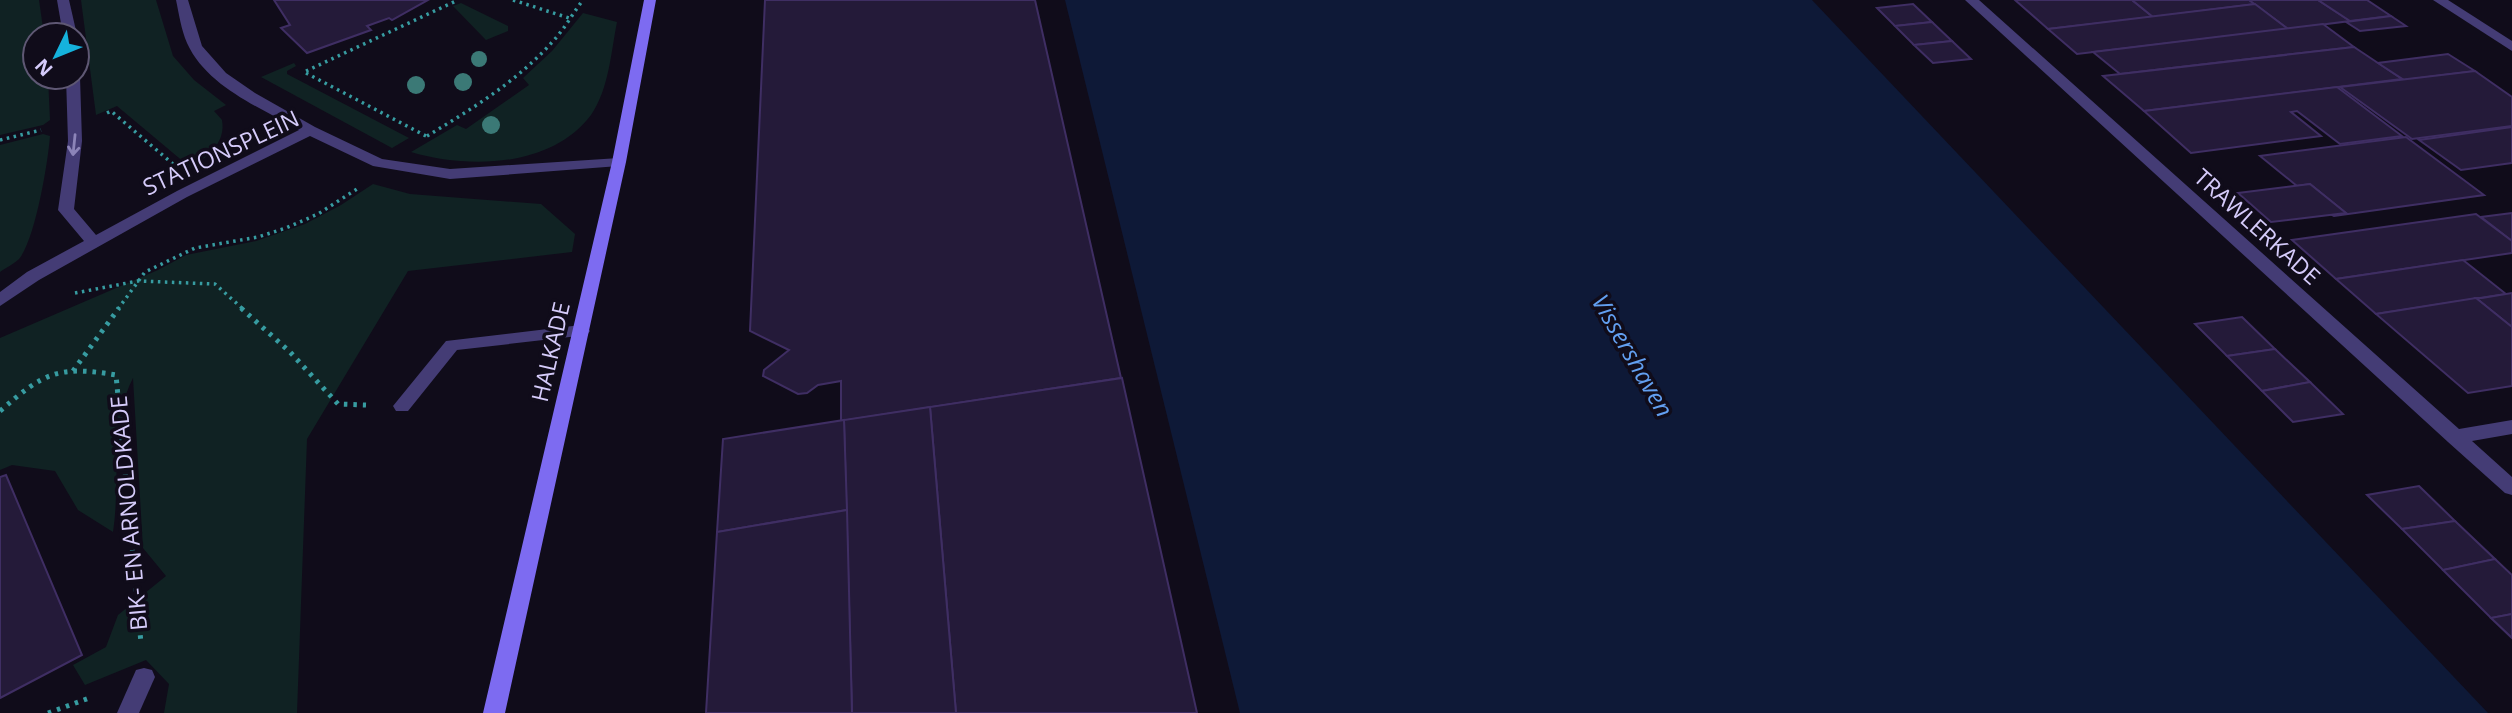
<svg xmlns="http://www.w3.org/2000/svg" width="2512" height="713" viewBox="0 0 2512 713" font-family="'Open Sans',sans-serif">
	<rect width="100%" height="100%" fill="#100c1a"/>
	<!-- green -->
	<g fill="#102223">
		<path d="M0,0H39L44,35H35V77H48L50,120L43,125L0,135Z"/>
		<path d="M81,0H156L173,56L194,80L226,105L214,111L222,120C226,143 208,156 191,168L117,106L96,115Z"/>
		<path d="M461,3L508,26V31L486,40L453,6Z"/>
		<path d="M583,13L617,22C611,52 609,89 591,115C551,168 468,169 411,152L457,125L466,129L529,85L523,78L552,51Z"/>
		<path d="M294,63L296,66L287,71V74L409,138L392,148L261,77Z"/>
		<path d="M43,134L50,136C48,163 35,240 19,259C14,264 5,268 0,272V145Z"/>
		<path d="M373,184L410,194L541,204L575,234L572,252L408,271L307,439L297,713H164L169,684L146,660L85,685L73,665L106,647L118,615L166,576L143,548L133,378C109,424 121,481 113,532L78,510L55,471L12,465L0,470V338L158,270L186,255L256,241L305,224L341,205Z"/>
	</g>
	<!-- water -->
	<path fill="#0e1937" d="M1065,0H1812L2488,713H1240Z"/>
	<!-- building -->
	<g fill="#241a39" stroke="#3f2e63" stroke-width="2">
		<path d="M274,0H428L392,20L389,18L367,26L371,30L307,53L281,28L290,25Z"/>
		<path d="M765,0H1035L1121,378L841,421V381L818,385L807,393L798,394L763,376L764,370L789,350L750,331Z"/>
		<path d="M2015,0H2132L2153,17L2048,29Z"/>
		<path d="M2132,0H2249L2255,4L2153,17Z"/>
		<path d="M2249,0H2318L2350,21L2288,29Z"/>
		<path d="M2318,0H2367L2391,16L2350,21Z"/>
		<path d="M1913,4L1932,22L1895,26L1877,8Z"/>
		<path d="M2255,4L2288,29L2077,54L2048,29Z"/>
		<path d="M2391,16L2406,26L2360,31L2346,22Z"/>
		<path d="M1932,22L1952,41L1914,45L1895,26Z"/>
		<path d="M2323,24L2354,47L2120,74L2093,52Z"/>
		<path d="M1952,41L1971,59L1933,63L1914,45Z"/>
		<path d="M2354,47L2402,79L2144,111L2103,76Z"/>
		<path d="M2448,54L2475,71L2404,80L2378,63Z"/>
		<path d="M2475,71L2512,97V126L2412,139L2340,87Z"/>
		<path d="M2337,87L2402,136L2340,144L2297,111L2291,112L2321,136L2191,153L2144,111Z"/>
		<path d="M2512,127V163L2461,170L2419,140Z"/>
		<path d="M2406,137L2484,195L2334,216L2332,215L2346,213L2310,184L2297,186L2260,156Z"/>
		<path d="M2310,184L2346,213L2271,222L2238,193Z"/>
		<path d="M2512,213V241L2481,217Z"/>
		<path d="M2476,214L2512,241V253L2336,279L2292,240Z"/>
		<path d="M2463,260L2506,294L2376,314L2336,279Z"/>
		<path d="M2512,293V327L2476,298H2482Z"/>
		<path d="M2476,298L2512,327V386L2468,393L2376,314Z"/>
		<path d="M2242,317L2275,349L2227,356L2195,324Z"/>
		<path d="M2275,349L2310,382L2262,391L2227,356Z"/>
		<path d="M1122,378L1197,713H956L930,407Z"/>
		<path d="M2310,382L2343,414L2293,422L2262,391Z"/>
		<path d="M930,407L956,713H852L844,420Z"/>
		<path d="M844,420L847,510L717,532L723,439Z"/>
		<path d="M6,475L82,655L0,698V477Z"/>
		<path d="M2419,486L2455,521L2402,529L2367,495Z"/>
		<path d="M847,510L852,713H706L717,532Z"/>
		<path d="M2455,521L2495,559L2443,570L2402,529Z"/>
		<path d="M2495,559L2512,575V614L2491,618L2443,570Z"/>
		<path d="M2512,614V638L2491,618Z"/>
	</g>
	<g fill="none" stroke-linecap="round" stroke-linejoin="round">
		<!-- path-far1 -->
		<g stroke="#379ca1" stroke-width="3.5" stroke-dasharray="2.5 4.5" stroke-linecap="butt">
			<path d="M513,0L569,18"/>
			<path d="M107,113L111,111L173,164"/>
			<path d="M426,136L304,72L458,0"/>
			<path d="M427,136C472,109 519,80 554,40C565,28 573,13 583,0"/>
			<path d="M0,140L41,130"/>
			<path d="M75,293L138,281L215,284L243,309"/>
			<path d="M118,309L145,272L195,248L258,237L286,228L318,214L357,189"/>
		</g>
		<!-- path -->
		<g stroke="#379ca1" stroke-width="5" stroke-dasharray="3.5 6" stroke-linecap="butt">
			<path d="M241,308L290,352L338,404L366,405"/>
			<path d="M73,371L119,308"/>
			<path d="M0,411C44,373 57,365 116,375L141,643"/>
			<path d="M48,713L92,697"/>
		</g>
		<!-- lane -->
		<g fill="#443c75" fill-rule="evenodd">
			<path d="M581,325L587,327L590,331L587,335L457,350L408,411H396L393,406L446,341Z"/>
			<path d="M144,668L152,670L155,677L139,713H117L136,670Z"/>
		</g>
		<!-- street -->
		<g fill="#443c75" fill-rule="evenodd">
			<path d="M57,0H69L77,35H63Z"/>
			<path d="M176,0H188L202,46L226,73L255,93L315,127L382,159L450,169L619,158L626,162L619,166L450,179L373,166L310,136L187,197L39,280L0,306V292L27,272L84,241L58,210L68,141L66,77H77V74L80,77L82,141L74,209L96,235L177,191L299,130C260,107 207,87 187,43C181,29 179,14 176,0Z"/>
			<path d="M1965,0H1979L2459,429L2512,420V434L2472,441L2512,477V495L2505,493L2448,442Z"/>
			<path d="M2433,0H2448L2512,41V51Z"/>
		</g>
		<!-- secondary -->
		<path fill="#7d6bf1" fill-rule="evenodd" d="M644,0H656L626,162L505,713H483L612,162Z"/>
	</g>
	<!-- trees -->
	<g fill="#3b7976">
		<circle cx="479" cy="59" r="8"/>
		<circle cx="463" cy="82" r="9"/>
		<circle cx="416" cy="85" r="9"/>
		<circle cx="491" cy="125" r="9"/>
	</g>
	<!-- one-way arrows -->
	<defs><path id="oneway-shaft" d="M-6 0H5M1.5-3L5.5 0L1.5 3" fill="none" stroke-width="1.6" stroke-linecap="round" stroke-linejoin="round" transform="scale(1.75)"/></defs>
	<use stroke="#8c84b8" href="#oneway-shaft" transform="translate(74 145) rotate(96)"/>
	<g text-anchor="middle" stroke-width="7" stroke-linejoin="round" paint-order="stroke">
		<!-- street labels -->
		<g font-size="23" fill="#d5cbfa" stroke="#100c1a">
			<text transform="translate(221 153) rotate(-25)" y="8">STATIONSPLEIN</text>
			<text transform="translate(2257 227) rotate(42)" y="8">TRAWLERKADE</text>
			<text transform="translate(551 352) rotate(-77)" y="8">HALKADE</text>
			<text transform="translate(129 513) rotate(-95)" y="8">BIK- EN ARNOLDKADE</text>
		</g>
		<!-- water labels -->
		<g font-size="24" font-style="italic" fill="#629ff0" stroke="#100c1a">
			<text transform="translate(1632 356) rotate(60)" y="8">Vissershaven</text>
		</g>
	</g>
	<!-- north arrow -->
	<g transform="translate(56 56) rotate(227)"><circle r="33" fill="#100c1a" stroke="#5f5874" stroke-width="2"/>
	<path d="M0-5L12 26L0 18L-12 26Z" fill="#15b2dc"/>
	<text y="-10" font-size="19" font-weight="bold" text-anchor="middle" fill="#d5cbfa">N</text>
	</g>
</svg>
